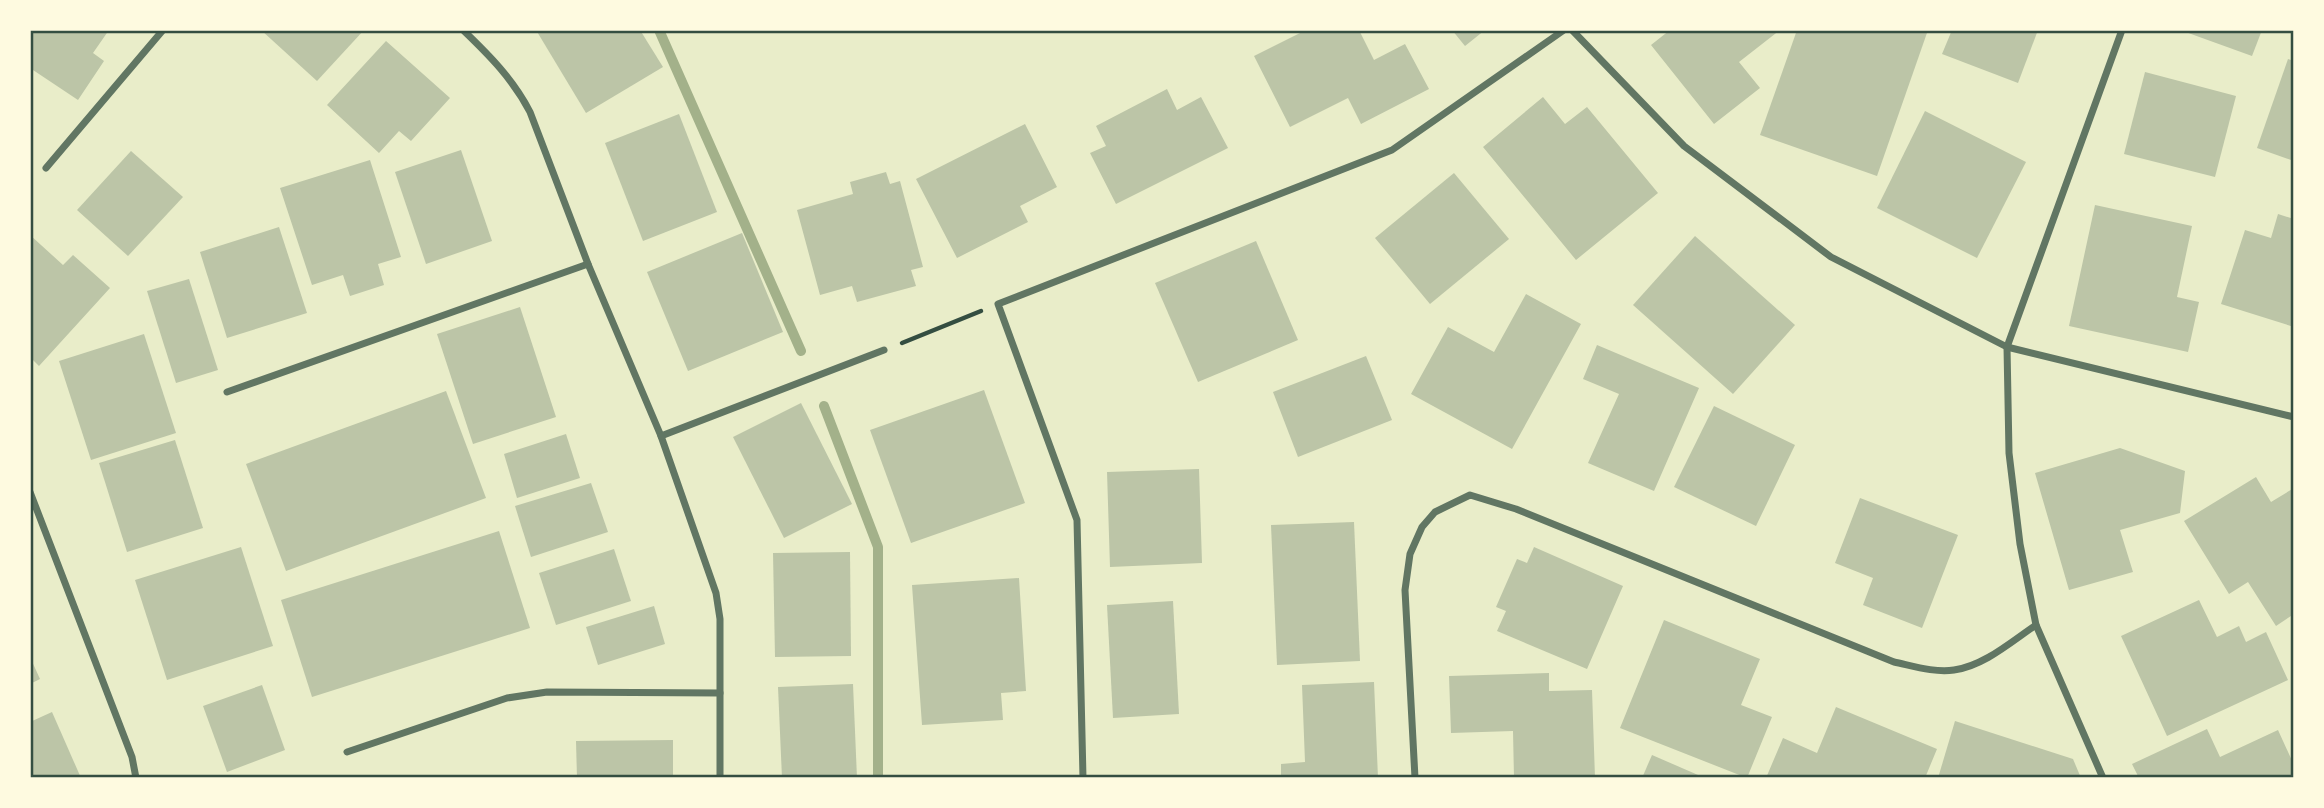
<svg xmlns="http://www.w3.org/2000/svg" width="2324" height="808" viewBox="0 0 2324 808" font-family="'DejaVu Sans',sans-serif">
	<rect width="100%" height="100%" fill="#e9edc9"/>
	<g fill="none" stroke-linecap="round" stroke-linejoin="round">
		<!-- stream -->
		<g stroke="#a3b18a" stroke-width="10">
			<path d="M659,30L801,351"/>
			<path d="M824,406L878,547V778"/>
		</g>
	</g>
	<!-- building -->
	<g fill="#bcc5a7">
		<path d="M30,30H109L93,53L104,61L78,100L30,68Z"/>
		<path d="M261,30H364L317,81Z"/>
		<path d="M536,30H640L663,67L586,113Z"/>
		<path d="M1306,30H1359L1374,60L1405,44L1429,89L1361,124L1348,98L1290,127L1254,56Z"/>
		<path d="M1452,30H1485L1465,46Z"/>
		<path d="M1670,30H1780L1739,62L1760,88L1714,124L1651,45Z"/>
		<path d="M1797,30H1928L1877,176L1760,135Z"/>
		<path d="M1952,30H2038L2018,83L1942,54Z"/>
		<path d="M2180,30H2262L2252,56Z"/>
		<path d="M386,41L450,98L411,141L399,131L379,153L327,105Z"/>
		<path d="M2288,59L2294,61V161L2257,148Z"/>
		<path d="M2145,72L2236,96L2215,177L2124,154Z"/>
		<path d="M1167,89L1177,110L1201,97L1228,148L1116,204L1090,153L1106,146L1096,126Z"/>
		<path d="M1543,97L1565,124L1587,107L1658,193L1576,260L1483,147Z"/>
		<path d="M1925,111L2026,162L1977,258L1877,208Z"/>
		<path d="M679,114L717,212L643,241L605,143Z"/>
		<path d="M1025,124L1057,187L1020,206L1028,222L957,258L916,179Z"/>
		<path d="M461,150L492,241L426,264L395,172Z"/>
		<path d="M131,151L183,197L128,256L77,210Z"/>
		<path d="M370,160L401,257L378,264L384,285L350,296L343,275L312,285L280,188Z"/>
		<path d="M886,172L890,184L900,181L923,267L911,270L916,286L857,302L852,286L820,295L797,210L853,194L850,182Z"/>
		<path d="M1454,173L1509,239L1430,304L1375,238Z"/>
		<path d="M2095,205L2192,226L2177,297L2199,302L2188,352L2069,326Z"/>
		<path d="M2278,214L2294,219V327L2221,304L2245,230L2271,238Z"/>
		<path d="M279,227L307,313L227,338L200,252Z"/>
		<path d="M742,233L783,332L688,371L647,272Z"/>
		<path d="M30,235L63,265L73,255L110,288L39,366L30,357Z"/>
		<path d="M1695,236L1795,325L1733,394L1633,305Z"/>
		<path d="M1256,241L1298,340L1198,382L1155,283Z"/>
		<path d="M189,279L218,370L176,383L147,291Z"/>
		<path d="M1526,294L1581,324L1512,449L1411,394L1448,327L1494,352Z"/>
		<path d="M520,307L556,417L473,444L437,334Z"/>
		<path d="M144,334L176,433L91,460L59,361Z"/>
		<path d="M1597,345L1699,388L1654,491L1588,463L1619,394L1583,379Z"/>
		<path d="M1366,356L1392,420L1298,457L1273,392Z"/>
		<path d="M984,390L1025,503L911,543L870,430Z"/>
		<path d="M446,391L486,498L286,571L246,464Z"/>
		<path d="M801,403L852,504L784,538L733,437Z"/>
		<path d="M1714,406L1795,445L1756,526L1674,487Z"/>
		<path d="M566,434L580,478L517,498L504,454Z"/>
		<path d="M175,440L203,528L127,552L99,463Z"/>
		<path d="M2120,448L2185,471L2180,513L2120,530L2133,572L2069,590L2035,473Z"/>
		<path d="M1199,469L1202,563L1110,567L1107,472Z"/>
		<path d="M2256,477L2271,502L2294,488V614L2276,626L2248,582L2229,594L2184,521Z"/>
		<path d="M591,483L608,532L531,557L515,506Z"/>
		<path d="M1860,498L1958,535L1922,628L1863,605L1873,578L1835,563Z"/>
		<path d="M1354,522L1360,661L1277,665L1271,525Z"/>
		<path d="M499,531L530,628L312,697L281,600Z"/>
		<path d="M241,547L273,646L167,680L135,580Z"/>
		<path d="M1534,547L1623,586L1587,669L1497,631L1506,611L1496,607L1517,559L1527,563Z"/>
		<path d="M614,549L631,601L556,625L539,573Z"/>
		<path d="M850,552L851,656L775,657L773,553Z"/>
		<path d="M1019,578L1026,691L1001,693L1003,720L922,725L912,585Z"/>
		<path d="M2199,600L2217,637L2239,626L2246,642L2266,632L2288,680L2167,736L2121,636Z"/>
		<path d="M1173,601L1179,714L1113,718L1107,605Z"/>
		<path d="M654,606L665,644L598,665L586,627Z"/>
		<path d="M1664,620L1760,659L1741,705L1772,717L1747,778L1620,728Z"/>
		<path d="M30,657L40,679L30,684Z"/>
		<path d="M1549,673V691L1592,690L1595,778H1514L1513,731L1451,733L1449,676Z"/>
		<path d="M1374,682L1378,778H1281V764L1305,762L1302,685Z"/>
		<path d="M853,684L857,778H782L778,687Z"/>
		<path d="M262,685L285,750L227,772L203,706Z"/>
		<path d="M1836,707L1937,749L1925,778H1766L1783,738L1817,753Z"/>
		<path d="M52,712L81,778H30V722Z"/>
		<path d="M1955,721L2073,759L2081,778H1938Z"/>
		<path d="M2207,729L2220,757L2278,730L2294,765V778H2139L2132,764Z"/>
		<path d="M673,740V778H577L576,741Z"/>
		<path d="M1652,755L1705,778H1642Z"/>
	</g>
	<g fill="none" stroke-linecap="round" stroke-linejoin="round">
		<!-- path -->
		<path stroke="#344e41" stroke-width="4.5" d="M902,343L981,311"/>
		<!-- minor -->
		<g stroke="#617663" stroke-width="7">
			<path d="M463,30C489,55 513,79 530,112L588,264L661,436L716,593L720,619V778"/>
			<path d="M1572,30L1684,146L1831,257L2007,347L2294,417"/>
			<path d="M46,168L163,30"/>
			<path d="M227,392L588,264"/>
			<path d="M661,436L884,350"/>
			<path d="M30,492L132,757L136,778"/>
			<path d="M347,752L507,698L547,692L720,693"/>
			<path d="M1083,778L1077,520L998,304L1392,150L1564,30"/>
			<path d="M1415,778L1405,590L1410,554L1422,527L1435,512L1470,495L1516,509L1894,662C1913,666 1935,673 1954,670C1984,666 2012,641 2036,625"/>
			<path d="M2103,778L2036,625L2020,544L2009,453L2007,347L2122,30"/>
		</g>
	</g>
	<!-- border -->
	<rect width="2324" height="808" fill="none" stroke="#fefae0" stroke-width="63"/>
	<rect x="32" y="32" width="2260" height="744" fill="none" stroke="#344e41" stroke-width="2.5"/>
</svg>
